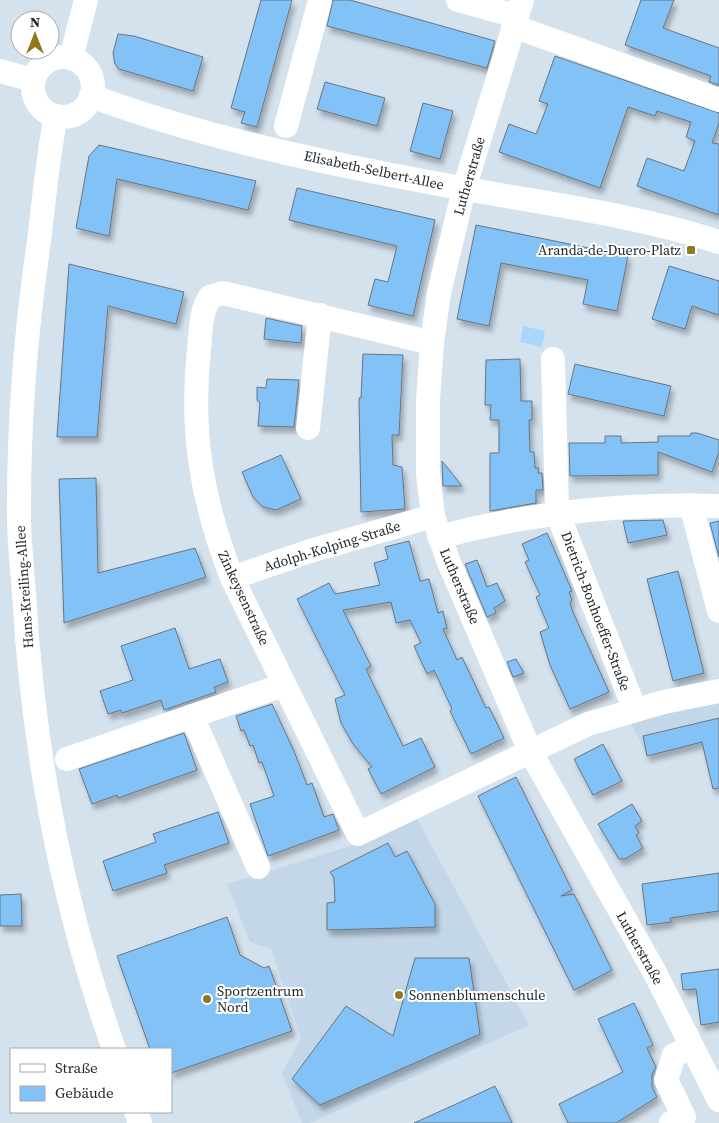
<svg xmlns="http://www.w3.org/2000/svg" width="719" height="1123" viewBox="0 0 719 1123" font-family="'Source Serif 4',serif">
	<defs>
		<filter id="shadow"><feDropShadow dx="3" dy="5.5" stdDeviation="2.5" flood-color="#0004"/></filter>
	</defs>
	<rect width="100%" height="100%" fill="#d4e2ee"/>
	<!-- built -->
	<g fill="#c3d7e8">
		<path d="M719,701V738L647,756L630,721Z"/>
		<path d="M415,815L529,1025L310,1123H302L282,1073L301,1038L271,949L250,942L227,884L366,841Z"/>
	</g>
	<!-- green -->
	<path fill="#a8d6fd" d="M523,326L545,331L542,347L520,342Z"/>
	<!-- building -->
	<g fill="#82c2f7" stroke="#68757f" filter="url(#shadow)">
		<path d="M261,0H292L257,127L241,123L245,112L231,108Z"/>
		<path d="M333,0H350L495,41L487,68L327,26Z"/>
		<path d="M641,0H674L663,28L719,48V85L709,82L711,76L625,45Z"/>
		<path d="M118,34L134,36L203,57L193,91L119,69L115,64L113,53Z"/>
		<path d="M555,56L719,113V123L712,143L719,144V215L637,186L647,158L684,171L695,141L686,137L691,122L657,111L655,116L628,107L600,188L499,152L509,124L536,134L548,104L539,101Z"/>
		<path d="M325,82L385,98L377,126L317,109Z"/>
		<path d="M423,103L453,111L440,159L410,151Z"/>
		<path d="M99,145L256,181L248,210L117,179L109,236L76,228L89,156Z"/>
		<path d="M297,188L435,220L413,316L368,305L375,279L388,282L397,246L289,220Z"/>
		<path d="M476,225L628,256L617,311L583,304L588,280L501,263L489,326L457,319Z"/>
		<path d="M69,264L184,292L176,324L108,306L97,437H57Z"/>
		<path d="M669,266L719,281V315L692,306L685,329L652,319Z"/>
		<path d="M266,318L302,326L301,343L264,339Z"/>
		<path d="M363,354L403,355L399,435H392L393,465L402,467L405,509L361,512L359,398H361Z"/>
		<path d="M520,359L521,401H532V420H529L530,452H534L535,468H539L538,473H542L543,490H536V503L490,511V453H499V420H490L491,405H485L486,360Z"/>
		<path d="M575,364L671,386L664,416L568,394Z"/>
		<path d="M267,379L299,380L294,427L258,426L260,403L257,400V387L266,388Z"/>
		<path d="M691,433H697L719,440V452L712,472L658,452V475L570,476L569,443H605V436H621V443L658,442V436H690Z"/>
		<path d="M281,455L301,499L276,510L263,507L253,497L242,472Z"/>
		<path d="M442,461L462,486H443Z"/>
		<path d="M96,478L98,573L195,548L206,577L64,623L59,479Z"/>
		<path d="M663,520L667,535L628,543L623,521Z"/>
		<path d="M719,521V557L710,523Z"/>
		<path d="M547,533L572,591L569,592L572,600L570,602L572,610L609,692L570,709L550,665L540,632L549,628L536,597L540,595L525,562L529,560L522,544Z"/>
		<path d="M409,541L420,581L429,579L438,613L443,611L447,628L443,629L457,660L462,657L486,708L489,707L504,738L471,754L450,711L452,709L434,670L427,674L414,646L421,643L410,620L396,623L391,602L343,610L371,666L366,669L403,746L421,738L435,767L381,794L368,769L372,767L353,744L341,723L335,699L345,695L297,599L329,583L335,594L380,585L374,563L388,559L385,547Z"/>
		<path d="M477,560L487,587L497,583L505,601L494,608L496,613L487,617L465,564Z"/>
		<path d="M678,571L704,673L673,681L647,579Z"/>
		<path d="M175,628L189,669L220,659L228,682L214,687L216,692L164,710L161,700L122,713L121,710L108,714L100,691L133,680L121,646Z"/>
		<path d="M516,659L524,673L513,677L507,662Z"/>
		<path d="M272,704L294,751L307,785L312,783L324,817L333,814L339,830L268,856L250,804L274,796L262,762L259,763L253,745L250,746L244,730L241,731L236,716Z"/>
		<path d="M719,718V788L713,789L702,742L647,756L643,736Z"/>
		<path d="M184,733L197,770L118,798L117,795L92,804L79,769Z"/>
		<path d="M603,744L622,781L593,795L574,759Z"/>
		<path d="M516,777L572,890L561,896L574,894L612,970L574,990L478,796Z"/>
		<path d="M632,804L642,821L635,826L639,833L636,835L643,848L625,859H619L598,824Z"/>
		<path d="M218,812L229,843L164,865L167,873L113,891L103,861L156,842L153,834Z"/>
		<path d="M388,843L395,857L407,851L435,904V927L327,930V903L335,902L334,878L330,872Z"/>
		<path d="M719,873V911L670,918L671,922L647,925L642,884Z"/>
		<path d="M21,894L22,926H0V895Z"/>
		<path d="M227,917L240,955L264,968L269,966L292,1031L171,1073V1049H150L117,956Z"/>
		<path d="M415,958H469L480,1034L320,1105L292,1079L346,1006L393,1036Z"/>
		<path d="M719,969V1022L701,1025L696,989L683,990L681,974Z"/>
		<path d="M634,1003L653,1045L647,1048L656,1067L652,1074V1087L657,1097L616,1123H568L559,1104L623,1072L598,1019Z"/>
		<path d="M495,1086L512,1123H414L454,1105Z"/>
	</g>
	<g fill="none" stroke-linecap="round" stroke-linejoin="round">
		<!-- minor -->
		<g stroke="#fff" stroke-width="24">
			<path d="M458,0L516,16"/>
			<path d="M522,0L464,189L439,293L432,343L428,400V474L433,516L448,560L530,751L654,971L719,1100"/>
			<path d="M513,26L719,100"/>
			<circle cx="63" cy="87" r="30"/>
			<path d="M71,58L86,0"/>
			<path d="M0,71L33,80"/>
			<path d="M91,96C213,141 344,167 472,190C554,205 640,216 719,242"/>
			<path d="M56,116C47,160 44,204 38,248C26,332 19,419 19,504C18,534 22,564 24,594C33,749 62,903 114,1049"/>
			<path d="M286,126L320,0"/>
			<path d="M432,343L223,293L210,297C200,312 201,332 199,349C190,432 202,501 232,578L358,834L588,724L664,702L719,691"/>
			<path d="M553,359L557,512L635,710"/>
			<path d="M308,428L320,315"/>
			<path d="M691,505L719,611"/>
			<path d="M439,537C532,512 623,503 719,506"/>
			<path d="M232,578L310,551L433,516"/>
			<path d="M192,716L284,685"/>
			<path d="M67,759L192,716L258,867"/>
			<path d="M136,1112L140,1123"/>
			<path d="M671,1123L684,1117L666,1080L674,1055L692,1047"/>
		</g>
	</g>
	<!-- markers -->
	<g fill="#8f791e" stroke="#fff" stroke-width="2">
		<rect x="686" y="245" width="10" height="10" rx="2.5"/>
		<circle cx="399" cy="995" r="5"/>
		<circle cx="207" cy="999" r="5"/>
	</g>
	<g text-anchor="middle" stroke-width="4" stroke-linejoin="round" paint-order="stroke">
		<!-- street labels -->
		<g font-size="14" fill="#22282c" stroke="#fff">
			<text transform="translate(374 170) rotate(12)" y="5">Elisabeth-Selbert-Allee</text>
			<text transform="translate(469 176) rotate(-74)" y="5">Lutherstraße</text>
			<text transform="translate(332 546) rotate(-17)" y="5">Adolph-Kolping-Straße</text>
			<text transform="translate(460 586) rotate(67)" y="5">Lutherstraße</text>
			<text transform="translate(24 587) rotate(-94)" y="5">Hans-Kreiling-Allee</text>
			<text transform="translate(244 598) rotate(65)" y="5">Zinkeysenstraße</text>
			<text transform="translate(596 611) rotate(69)" y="5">Dietrich-Bonhoeffer-Straße</text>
			<text transform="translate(640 948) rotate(61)" y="5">Lutherstraße</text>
		</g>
		<!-- poi labels -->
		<g font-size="14" fill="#22282c" stroke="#fff" text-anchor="start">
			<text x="681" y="255" text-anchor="end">Aranda-de-Duero-Platz</text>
			<text x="217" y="996">Sportzentrum<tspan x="217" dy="16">Nord</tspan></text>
			<text x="409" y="1000">Sonnenblumenschule</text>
		</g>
	</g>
	<!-- legend -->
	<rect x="10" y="1048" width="162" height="65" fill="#ffffff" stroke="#a7a9ab"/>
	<rect x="20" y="1064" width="25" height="8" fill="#ffffff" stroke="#a7a9ab"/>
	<text x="55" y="1073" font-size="15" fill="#22282c">Straße</text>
	<rect x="20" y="1086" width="25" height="15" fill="#82c2f7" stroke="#a7a9ab"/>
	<text x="55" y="1098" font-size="15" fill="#22282c">Gebäude</text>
	<!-- north arrow -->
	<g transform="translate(35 35)"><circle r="24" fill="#ffffff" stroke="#a7a9ab"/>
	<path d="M0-4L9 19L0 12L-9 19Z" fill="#8f791e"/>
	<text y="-8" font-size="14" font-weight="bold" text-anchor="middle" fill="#22282c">N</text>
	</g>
</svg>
